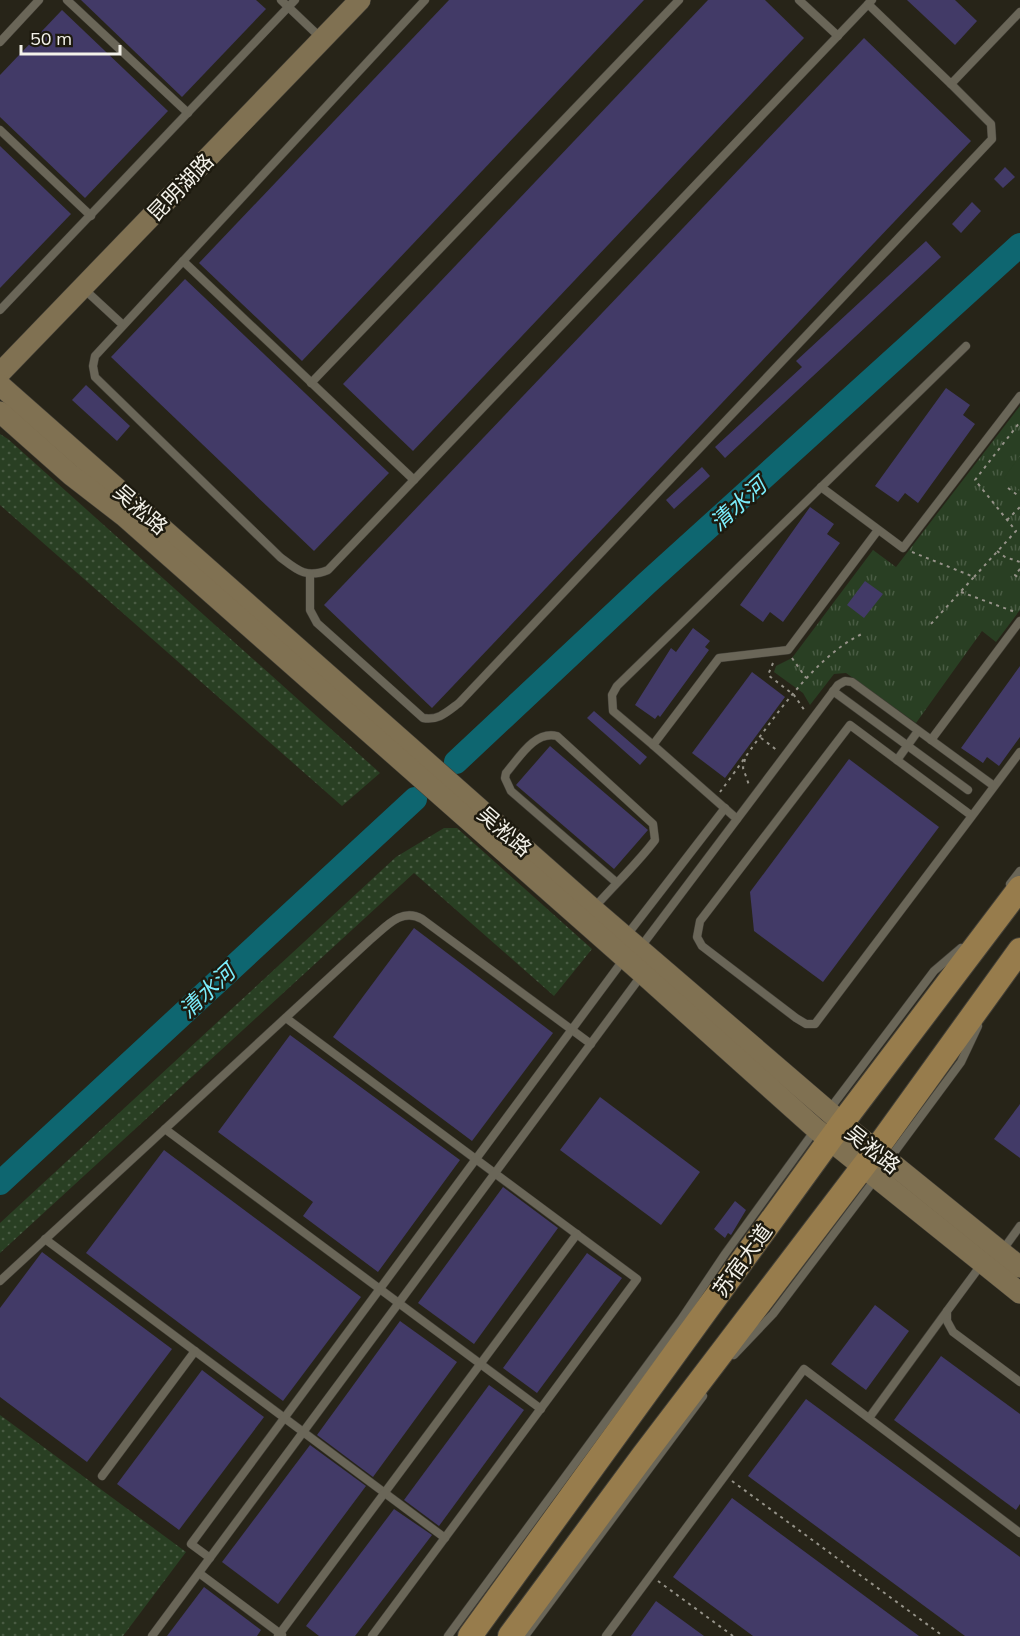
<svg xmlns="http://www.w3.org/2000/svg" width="1020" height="1636" font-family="Mulish,'Noto Sans SC',sans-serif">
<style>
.grass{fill:url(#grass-dots)}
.park{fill:url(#park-tufts)}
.pitch{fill:#293f23}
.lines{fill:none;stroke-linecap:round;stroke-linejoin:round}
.river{stroke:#0e6670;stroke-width:24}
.building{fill:#423a67}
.lane-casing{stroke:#423f37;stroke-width:9}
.secondary-casing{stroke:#423f37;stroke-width:22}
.primary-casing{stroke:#423f37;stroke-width:26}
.path{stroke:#969389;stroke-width:2;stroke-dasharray:3 4.5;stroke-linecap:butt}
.lane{stroke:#6a6658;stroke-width:8}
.secondary{stroke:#807152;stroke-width:21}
.primary{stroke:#977c4c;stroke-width:24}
.labels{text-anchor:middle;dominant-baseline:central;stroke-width:5;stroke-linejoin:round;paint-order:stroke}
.street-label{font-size:21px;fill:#f4f2ea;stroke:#1d1a0f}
.water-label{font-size:22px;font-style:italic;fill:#7beefd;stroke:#1d1a0f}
</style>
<defs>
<pattern id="grass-dots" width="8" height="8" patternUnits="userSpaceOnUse" patternTransform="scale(1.5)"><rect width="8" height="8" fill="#293f23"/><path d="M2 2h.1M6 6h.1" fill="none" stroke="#495b43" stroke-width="1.8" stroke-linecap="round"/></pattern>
<pattern id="park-tufts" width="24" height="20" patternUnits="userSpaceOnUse" patternTransform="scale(1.5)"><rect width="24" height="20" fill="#293f23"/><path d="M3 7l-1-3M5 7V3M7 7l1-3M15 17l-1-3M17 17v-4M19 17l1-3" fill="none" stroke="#495b43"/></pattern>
</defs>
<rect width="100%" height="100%" fill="#272418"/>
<!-- grass -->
<g class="grass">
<polygon points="0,434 8,439 380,773 342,806 0,505"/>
<polygon points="444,828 457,828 592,949 554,996 414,873 0,1253 0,1223 396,857"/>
<polygon points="0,1415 186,1552 123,1636 0,1636"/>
</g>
<!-- park -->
<polygon class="park" points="1020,406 1020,610 996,642 982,631 916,723 846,673 834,674 810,705 803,693 774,672 776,666 792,658 873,550 896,567"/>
<!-- pitch -->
<polygon class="pitch" points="1020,456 1020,490 1004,478"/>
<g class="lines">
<!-- river -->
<g class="river">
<polyline points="456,762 647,583 1020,245"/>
<polyline points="0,1183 415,799"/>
</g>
</g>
<!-- building -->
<g class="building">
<polygon points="81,0 256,0 266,9 182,97"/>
<polygon points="449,0 644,0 302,361 199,263"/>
<polygon points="708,0 765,0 804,38 413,451 343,384"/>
<polygon points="907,0 955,0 977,21 955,45"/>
<polygon points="62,10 168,111 85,198 0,117 0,75"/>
<polygon points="864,38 971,141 432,708 324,605"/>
<polygon points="0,146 71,214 0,288"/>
<polygon points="1005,167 1015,177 1003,188 994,179"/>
<polygon points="972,202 981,211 961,233 952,224"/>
<polygon points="926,241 941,257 725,458 715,447 802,367 796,361"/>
<polygon points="185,279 389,473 314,551 111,357"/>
<polygon points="86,385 130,426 117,441 72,400"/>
<polygon points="946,388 970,405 963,415 975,424 918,503 905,493 898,502 875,486"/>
<polygon points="702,467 710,476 674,509 666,500"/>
<polygon points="810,507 834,524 827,534 840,543 783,622 770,612 763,622 740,605"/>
<polygon points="865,581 883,594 864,618 847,605"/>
<polygon points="693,628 710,641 705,647 709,650 660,717 658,715 655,719 635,705 671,648 676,652"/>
<polygon points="1020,666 1020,737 999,766 987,757 983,763 961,748"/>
<polygon points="752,672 785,697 725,778 692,753"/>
<polygon points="594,711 647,757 640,765 587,718"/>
<polygon points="550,746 648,830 614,869 516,785"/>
<polygon points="849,759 939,827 823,982 754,931 750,892"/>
<polygon points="414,928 553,1033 472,1141 333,1037"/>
<polygon points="290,1035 460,1160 378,1272 303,1216 313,1202 218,1132"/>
<polygon points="600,1097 700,1172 661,1225 560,1150"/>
<polygon points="1020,1104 1020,1158 994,1139"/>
<polygon points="164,1150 361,1297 283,1401 86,1253"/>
<polygon points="503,1187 558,1228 474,1344 418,1303"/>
<polygon points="735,1201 746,1210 731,1235 728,1233 725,1238 714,1229"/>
<polygon points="42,1252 172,1349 87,1462 0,1397 0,1308"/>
<polygon points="587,1253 622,1278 537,1393 503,1368"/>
<polygon points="875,1305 909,1331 866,1390 831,1364"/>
<polygon points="400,1321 457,1362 373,1477 317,1435"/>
<polygon points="941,1356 1020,1414 1020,1504 1016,1510 894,1420"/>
<polygon points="202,1370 264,1417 179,1530 117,1484"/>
<polygon points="489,1385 524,1410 439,1526 404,1500"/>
<polygon points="806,1399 1020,1557 1020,1636 965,1636 748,1476"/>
<polygon points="310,1445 366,1486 278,1604 222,1562"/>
<polygon points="732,1498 919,1636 753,1636 673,1577"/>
<polygon points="394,1509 432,1535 355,1636 319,1636 306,1626"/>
<polygon points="204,1587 261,1630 257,1636 167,1636"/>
<polygon points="656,1601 704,1636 631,1636"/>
</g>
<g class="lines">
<defs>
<g id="lane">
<polyline points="67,0 188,113"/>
<polyline points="281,0 322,39"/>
<path d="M425 0 95 356 93 366 95 377 280 557C297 570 306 579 328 570L872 0"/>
<polyline points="799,0 838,36"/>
<polyline points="868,4 951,84 1020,12"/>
<polyline points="0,42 39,0"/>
<polyline points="0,130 91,216"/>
<polyline points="183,261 414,480"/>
<polyline points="84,289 123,325"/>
<polyline points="0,310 295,0"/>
<polyline points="311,383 679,0"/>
<polyline points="821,487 903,548 1020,396"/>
<path d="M310 574V610L317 623 423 718C438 721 447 712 459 703L992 139 991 124 951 84"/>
<polyline points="833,691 968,790"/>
<polyline points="931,740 1020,621"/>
<polyline points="653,745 613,711 612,695 617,686 966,346"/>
<polyline points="897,760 918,731"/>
<polyline points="972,816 850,725 700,921 697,937 702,946 796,1018 806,1024 815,1024 972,816 1020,752"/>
<polyline points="737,819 653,745 719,658 788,650 878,530"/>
<polyline points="1010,884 1020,871"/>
<path d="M594 908C614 885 637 864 655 840L653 824 557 736C535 730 519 758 506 773L505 778 511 791 617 883"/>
<polyline points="627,935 725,808"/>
<polyline points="640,948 838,685 845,681 852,682 994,786"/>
<polyline points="286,1018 637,1279 372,1636"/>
<polyline points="829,1110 934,971 961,948"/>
<polyline points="165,1129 541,1409"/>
<polyline points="890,1158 961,1062 978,1026"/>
<polyline points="45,1239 445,1538"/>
<polyline points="1002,1251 1020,1226"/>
<polyline points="981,1265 947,1311 947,1321 953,1332 1020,1382"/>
<path d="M0 1281 370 940C386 927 401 907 422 919L591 1044"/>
<polyline points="734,1355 773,1314 876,1178"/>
<polyline points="869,1418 947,1311"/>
<polyline points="102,1476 195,1351"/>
<polyline points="210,1558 191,1544 624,959"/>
<polyline points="199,1573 282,1635"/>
<polyline points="152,1636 641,976"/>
<polyline points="278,1636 577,1234"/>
<polyline points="448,1636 682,1318 725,1254 815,1130"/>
<polyline points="525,1636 703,1396"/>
<polyline points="606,1636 804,1369 1020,1533"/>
</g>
<g id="secondary">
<polyline points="0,373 360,0"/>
<polyline points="0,385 593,909 842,1123 1020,1267"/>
<polyline points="0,412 71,475 124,516 643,974 816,1129 1020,1293"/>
</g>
<g id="primary">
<polyline points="470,1636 842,1123 1020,888"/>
<polyline points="510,1636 643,1456 875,1151 1020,950"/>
</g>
</defs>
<!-- lane casing -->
<use href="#lane" class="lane-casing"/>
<!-- secondary casing -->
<use href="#secondary" class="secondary-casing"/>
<!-- primary casing -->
<use href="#primary" class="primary-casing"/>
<!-- path -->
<g class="path">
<polyline points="1008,488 1020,497"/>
<polyline points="1007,520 1020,507"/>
<polyline points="997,551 1005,557 1020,562"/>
<polyline points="912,552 974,577 930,625"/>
<polyline points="1020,569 1015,575 1020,579"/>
<polyline points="974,577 1016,531 975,480 1020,422"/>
<polyline points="961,592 1015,612"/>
<polyline points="792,658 806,678"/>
<polyline points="773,663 768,675 794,695 805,711"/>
<polyline points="761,738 778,751"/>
<polyline points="745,759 743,768 749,785"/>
<path d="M720 792C758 742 808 658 864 633"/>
<polyline points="732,1481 943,1636"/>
<polyline points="658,1581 733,1636"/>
</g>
<!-- lane -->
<use href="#lane" class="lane"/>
<!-- secondary -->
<use href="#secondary" class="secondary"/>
<!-- primary -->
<use href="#primary" class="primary"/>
</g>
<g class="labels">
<!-- street labels -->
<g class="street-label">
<text transform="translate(180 187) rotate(-46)">昆明湖路</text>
<text transform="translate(141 509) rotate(41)">吴淞路</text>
<text transform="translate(505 831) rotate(41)">吴淞路</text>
<text transform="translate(873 1149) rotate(39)">吴淞路</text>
<text transform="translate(742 1260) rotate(-54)">苏宿大道</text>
</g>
<!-- water labels -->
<g class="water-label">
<text transform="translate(738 504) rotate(-42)">清水河</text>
<text transform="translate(207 991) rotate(-43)">清水河</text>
</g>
</g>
<!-- scale -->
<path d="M21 45v9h99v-9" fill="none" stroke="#f4f2ea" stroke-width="3"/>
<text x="30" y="45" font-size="18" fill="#f4f2ea" stroke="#1d1a0f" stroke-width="4.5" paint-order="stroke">50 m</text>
</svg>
